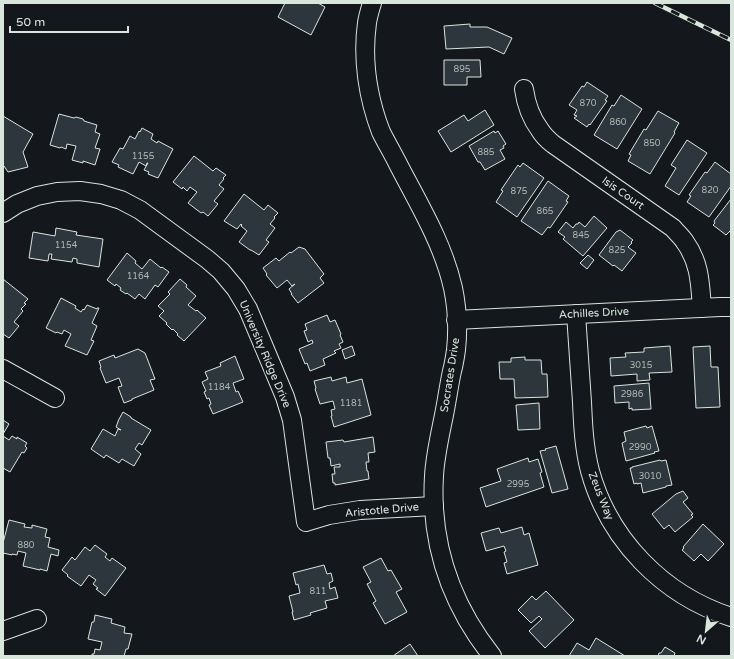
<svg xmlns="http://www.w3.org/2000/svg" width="734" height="659" font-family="'Varela Round',sans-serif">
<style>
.building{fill:#2c363c;stroke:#d8e6dc}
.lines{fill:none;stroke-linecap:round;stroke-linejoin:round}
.minor-casing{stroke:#d8e6dc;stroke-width:20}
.minor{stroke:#14181c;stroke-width:18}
.rail-casing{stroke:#d8e6dc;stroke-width:4.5}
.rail{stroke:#14181c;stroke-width:3;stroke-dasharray:9;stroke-linecap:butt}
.labels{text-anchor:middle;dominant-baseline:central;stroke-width:3;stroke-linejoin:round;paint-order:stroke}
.number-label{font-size:9px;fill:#adbab4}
.street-label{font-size:11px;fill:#d8e6dc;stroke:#14181c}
</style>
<rect width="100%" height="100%" fill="#14181c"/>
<!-- building -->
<g class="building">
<polygon points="285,3 318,3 325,7 311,35 278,17"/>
<polygon points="470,24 470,27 487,27 512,38 504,54 489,47 446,49 444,26"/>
<polygon points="444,60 480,60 481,77 467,77 467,85 444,85"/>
<polygon points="587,82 608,96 605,100 607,101 590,125 589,124 587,127 574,118 577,116 574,115 577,110 569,105 582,86 584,87"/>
<polygon points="621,95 642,109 617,149 594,135 612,105 614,106"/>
<polygon points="485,110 494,125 451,152 438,131 464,115 468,121"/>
<polygon points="658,111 679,123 674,132 675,133 650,174 628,161 631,155 629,154 644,129 646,130"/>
<polygon points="59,114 74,118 76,117 83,119 84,121 97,125 95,132 100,134 95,148 100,149 95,165 83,161 83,163 72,160 76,146 67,144 66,149 61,147 60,148 50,145"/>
<polygon points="3,116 33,134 23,152 28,167 8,172 4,166 3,167"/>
<polygon points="142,128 153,134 151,139 157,143 158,141 173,149 158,178 148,174 149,172 144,170 148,163 147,163 146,166 139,162 133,174 118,167 119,165 112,162 120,148 123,149 130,136 135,139 139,131 140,132"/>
<polygon points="494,131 495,133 498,131 506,144 503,146 504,148 500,150 505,159 485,170 480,162 478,162 469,146"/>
<polygon points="687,140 707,153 679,195 665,186 676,168 671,165"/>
<polygon points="194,156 213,171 216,168 226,175 223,178 224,179 219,185 224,189 214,201 218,204 208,216 203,212 201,213 188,203 197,192 190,187 187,191 183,187 182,189 173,182"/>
<polygon points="715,162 731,174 731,186 709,217 687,202 691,196 689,195 705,172 707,173"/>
<polygon points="523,163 544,178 517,217 496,202 503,191 501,190 518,165 520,167"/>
<polygon points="548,181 569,196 566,201 568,202 550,228 548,227 542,235 521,221"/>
<polygon points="244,194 264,210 268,205 278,213 274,217 275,218 270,224 275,228 266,240 269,242 259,255 251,250 250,250 239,242 247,231 241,226 242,225 241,224 237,229 224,221"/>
<polygon points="731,199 731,230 726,235 713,225 715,223 714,221"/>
<polygon points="594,216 607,228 583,256 563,239 565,237 558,232 566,222 573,228 576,224 578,224 579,222 585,227"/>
<polygon points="56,228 77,232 76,235 103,239 99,267 77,263 77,259 73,258 72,262 51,259 52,254 49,254 48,261 29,258 33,232 55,236"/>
<polygon points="620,230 633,240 631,242 632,243 628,247 636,253 622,271 614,265 613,266 599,255 616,232"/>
<polygon points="299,247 305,249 324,274 320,278 324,283 298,303 291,294 292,294 289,289 295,284 292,286 287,280 277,288 266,275 267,274 263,268 276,258 279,261 290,252 291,253"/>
<polygon points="127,253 136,261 135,263 142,269 150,259 161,268 162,267 169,272 158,287 155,285 145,299 139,294 135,299 127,293 126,294 120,290 121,288 116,284 115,286 107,280"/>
<polygon points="588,255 594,260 587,269 580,263"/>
<polygon points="3,279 28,299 24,303 26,304 21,309 23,311 14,322 19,326 9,338 3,334"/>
<polygon points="180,279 187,285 186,287 196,296 188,305 196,311 197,310 206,318 184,341 177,335 178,334 173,329 172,330 166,324 167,323 159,316 164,311 158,306 170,294 168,292"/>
<polygon points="61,298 76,306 75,308 81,312 83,309 84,310 87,305 97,309 97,308 99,308 92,323 97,326 91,340 94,341 87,355 65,346 71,334 64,330 62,334 57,332 56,333 46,328"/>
<polygon points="327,315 330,322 335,320 341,334 340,335 343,342 339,344 341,348 334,351 336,353 323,359 325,365 310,371 307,363 305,364 299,349 313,343 312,340 308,342 304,331 307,330 305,324"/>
<polygon points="352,346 355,355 345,359 342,350"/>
<polygon points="670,346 672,372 649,373 650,380 637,381 637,374 611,376 610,358 626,357 625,353 644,352 644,348"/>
<polygon points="710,346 711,367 718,367 720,407 696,408 693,347"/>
<polygon points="138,349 145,353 155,379 150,380 154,390 132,399 132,400 124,403 118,387 122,386 119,378 106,383 100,368 101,367 99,361 114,355 115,358"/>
<polygon points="235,356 244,379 233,383 236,392 238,391 243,402 213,414 209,405 211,404 209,398 207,399 204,392 206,391 202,382 208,379 205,372 221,366 220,363"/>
<polygon points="525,357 525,360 541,360 542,374 547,374 548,397 515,398 514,379 500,379 499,362 511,362 511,358"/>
<polygon points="331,377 332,381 346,377 347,383 362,379 371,415 334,427 331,416 332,416 331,410 335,409 333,401 320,404 315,389 316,388 314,381"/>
<polygon points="649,383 651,409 632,410 632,408 629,409 629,402 615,403 614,386"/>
<polygon points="539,403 540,429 518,430 516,405"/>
<polygon points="123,412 131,417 131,418 151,430 142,445 139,443 135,449 141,454 134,466 122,459 119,463 106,455 104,458 91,449 103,429 115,436 118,429 121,430 116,427 118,422 118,421"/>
<polygon points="3,420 9,424 3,434"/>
<polygon points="646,426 647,428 652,426 659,451 654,452 655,453 626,461 622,443 626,441 624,432"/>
<polygon points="3,436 9,440 12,436 17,439 17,437 27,443 25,446 27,448 24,453 22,452 10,472 3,468"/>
<polygon points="373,437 375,452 368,453 369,462 366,462 367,471 368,471 369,479 335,485 335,483 333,483 332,474 335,474 334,467 340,467 340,464 331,466 330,458 328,458 326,442 343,440 344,442"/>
<polygon points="556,446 568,489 552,493 540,451 546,450 545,449"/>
<polygon points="528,458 529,462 538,459 542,472 540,473 544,487 486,507 480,488 501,481 497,469"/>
<polygon points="660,460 661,461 666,460 672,485 666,486 666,487 643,493 641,483 637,484 637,483 634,484 630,468 632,468 632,467"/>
<polygon points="683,491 688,498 683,502 693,514 691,515 693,517 675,532 669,525 664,529 652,514 676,494"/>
<polygon points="9,520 25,524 24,527 32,528 32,525 47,529 45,537 50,538 48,547 59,550 58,556 51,554 47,571 40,569 40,570 23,566 26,553 18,551 17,555 12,554 12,555 3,553 3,543"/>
<polygon points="703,524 724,544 708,561 701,554 694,561 682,550 684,548 683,547"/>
<polygon points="522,527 524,535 529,533 538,565 507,574 504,563 507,562 504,552 506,551 504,546 486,551 481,533 499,528 501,533"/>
<polygon points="95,545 107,554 105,557 110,561 112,558 126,568 105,596 96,589 98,588 93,584 96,580 89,575 81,586 67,576 68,575 62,570 72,557 75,560 85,547 90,551"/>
<polygon points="381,558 388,571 391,570 402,589 396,592 407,612 385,624 373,603 376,601 367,584 371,582 363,567"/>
<polygon points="324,565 327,574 331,573 333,581 329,583 330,589 335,587 338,598 325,601 327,608 310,613 311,615 294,620 292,612 293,612 289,596 300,593 298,584 296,585 293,573"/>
<polygon points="546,591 574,620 545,648 529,631 542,619 539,616 531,623 518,610 532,596 536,600"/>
<polygon points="95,615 112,619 111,623 125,627 124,633 132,634 128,649 126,649 124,656 92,656 92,654 94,654 95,649 100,650 102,642 88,639 92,622 94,622"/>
<polygon points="596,638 625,656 569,656 577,643 589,650"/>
<polygon points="410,644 418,656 393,656"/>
<polygon points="665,647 675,653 674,656 658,656 659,653 661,653"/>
</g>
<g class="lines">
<defs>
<g id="minor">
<path d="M372 3C370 10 368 16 367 23 362 59 368 98 381 132 386 142 392 152 397 162 418 203 443 243 453 288 457 307 458 331 456 350 455 357 454 364 452 371 449 385 447 400 444 415 440 435 435 456 434 476 430 543 451 604 492 656"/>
<path d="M524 89C526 104 531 118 540 130 543 135 548 140 553 144L673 228C677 233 682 237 685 242 700 263 700 283 702 308"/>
<polyline points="3,213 17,204 37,196 57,192 80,191 101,194 121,200 140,210 207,259 221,271 236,289 248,309 285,397 292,420 306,522 329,515 360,510 434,506"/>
<path d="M576 314C578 343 580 372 582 402 583 425 584 448 590 471 609 540 663 595 731 617"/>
<polyline points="456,320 720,307 731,307"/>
<polyline points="3,369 55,398"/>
<polyline points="3,631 37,619"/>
</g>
</defs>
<!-- minor casing -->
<use href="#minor" class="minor-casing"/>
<!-- minor -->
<use href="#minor" class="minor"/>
<defs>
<polyline id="rail" points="655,3 731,40"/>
</defs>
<!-- rail casing -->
<use href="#rail" class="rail-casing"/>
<!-- rail -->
<use href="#rail" class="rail"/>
</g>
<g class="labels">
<!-- number labels -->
<g class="number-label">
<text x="462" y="69">895</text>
<text x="588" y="103">870</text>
<text x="618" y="122">860</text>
<text x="652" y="143">850</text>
<text x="486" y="152">885</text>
<text x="143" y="156">1155</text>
<text x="710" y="190">820</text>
<text x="519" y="191">875</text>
<text x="545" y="211">865</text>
<text x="581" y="235">845</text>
<text x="66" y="245">1154</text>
<text x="617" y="250">825</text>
<text x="138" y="276">1164</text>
<text x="641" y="365">3015</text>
<text x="219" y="387">1184</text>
<text x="632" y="394">2986</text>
<text x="351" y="403">1181</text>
<text x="640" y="447">2990</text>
<text x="650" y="476">3010</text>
<text x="518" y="484">2995</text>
<text x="26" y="545">880</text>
<text x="318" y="591">811</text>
</g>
<!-- street labels -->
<g class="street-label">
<text transform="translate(623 193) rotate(35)">Isis Court</text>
<text transform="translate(594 313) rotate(-3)">Achilles Drive</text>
<text transform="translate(265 354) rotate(67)">University Ridge Drive</text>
<text transform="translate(450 375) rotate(-81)">Socrates Drive</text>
<text transform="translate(601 496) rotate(68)">Zeus Way</text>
<text transform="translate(382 510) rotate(-5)">Aristotle Drive</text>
</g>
</g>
<!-- border -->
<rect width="734" height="659" fill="none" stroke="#d8e6dc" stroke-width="8"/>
<!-- north arrow -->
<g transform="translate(706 631) rotate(208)" stroke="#14181c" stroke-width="3" paint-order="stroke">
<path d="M0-3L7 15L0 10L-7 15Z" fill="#d8e6dc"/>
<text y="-6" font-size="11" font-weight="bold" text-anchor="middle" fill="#d8e6dc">N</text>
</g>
<!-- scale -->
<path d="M10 26v6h118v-6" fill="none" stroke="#d8e6dc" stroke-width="2"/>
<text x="16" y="26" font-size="12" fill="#d8e6dc" stroke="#14181c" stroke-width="3" paint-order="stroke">50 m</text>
</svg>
